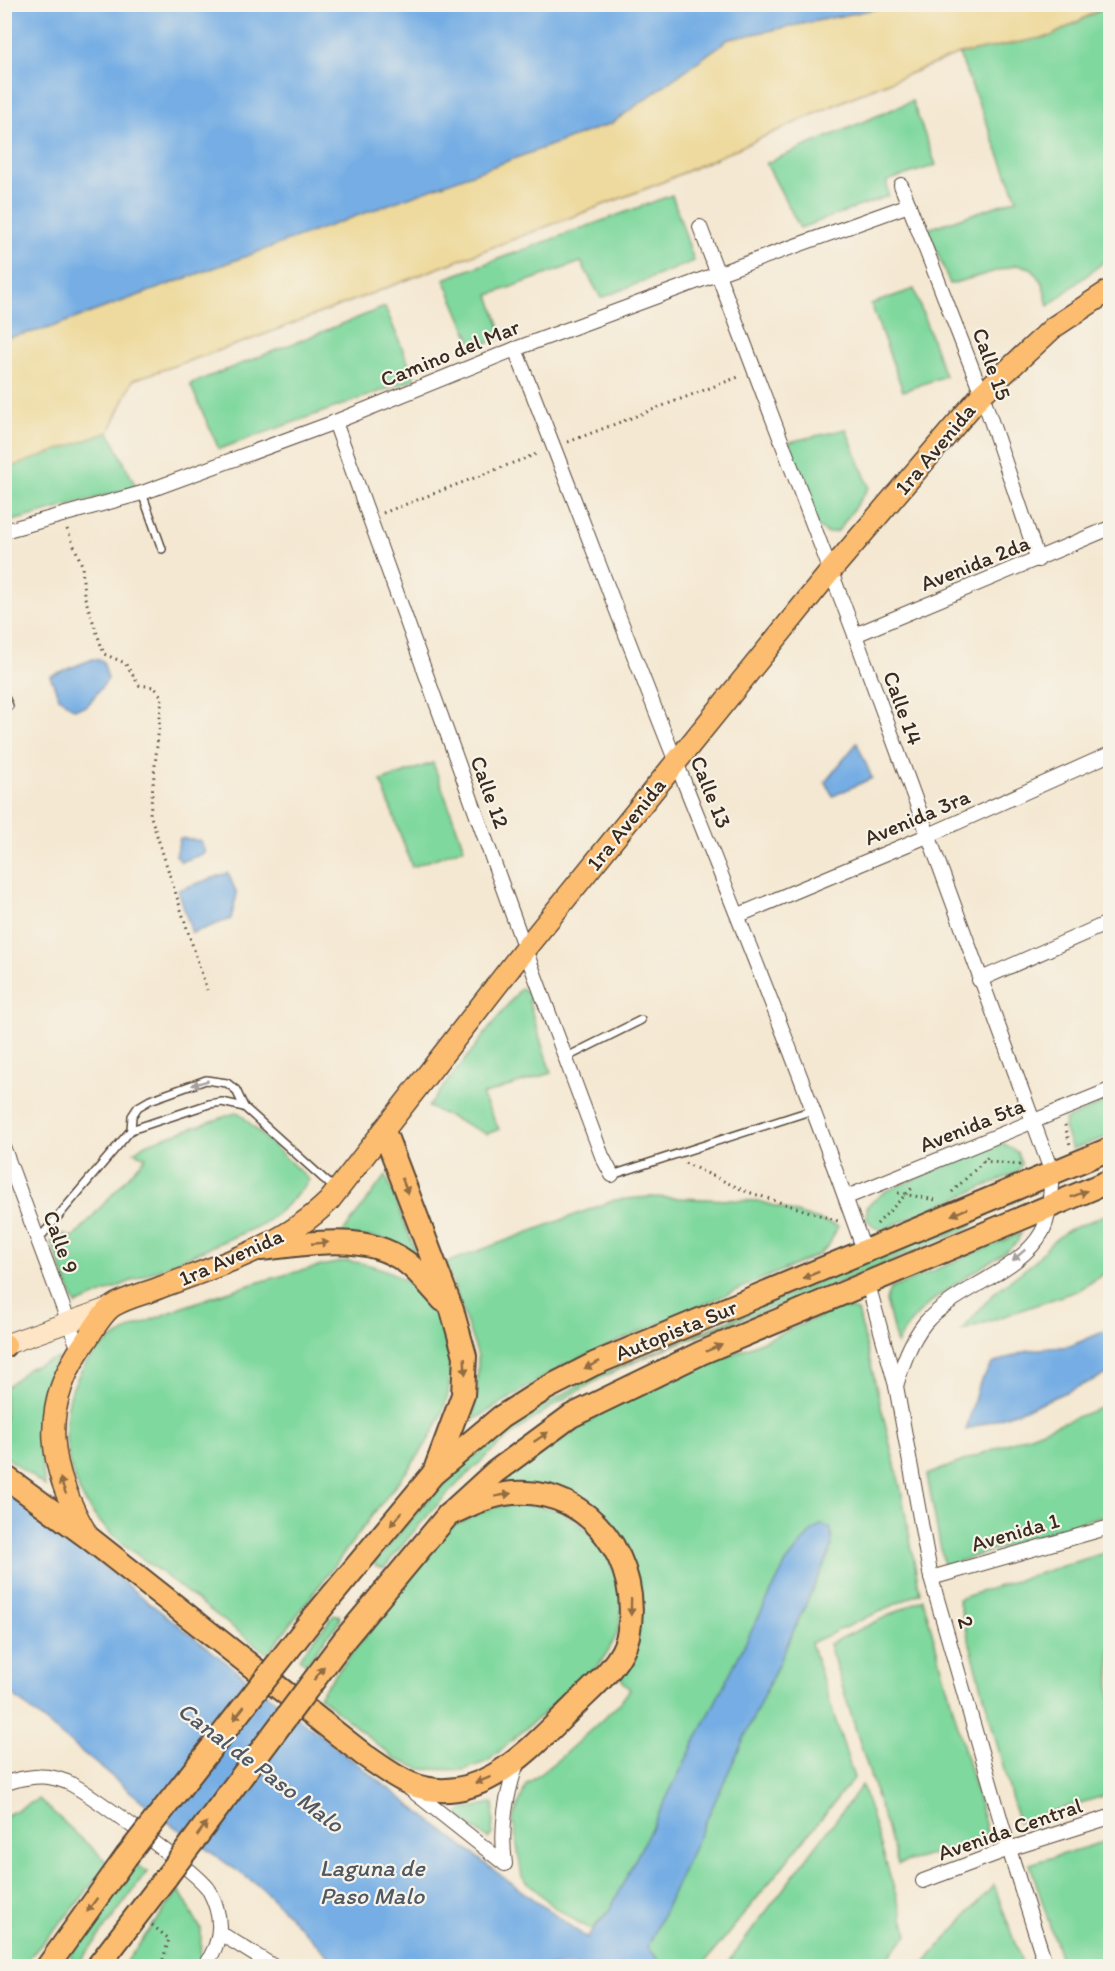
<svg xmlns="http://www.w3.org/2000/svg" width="1115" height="1971" font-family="Itim,sans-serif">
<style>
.green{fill:#7fd89e;stroke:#5d815e;stroke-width:1.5}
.sand{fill:#eeda9e;stroke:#94825e;stroke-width:1.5}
.water{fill:#74ade4;stroke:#586c81;stroke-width:1.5}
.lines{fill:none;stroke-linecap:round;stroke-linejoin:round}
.service-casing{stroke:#574639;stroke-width:10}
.minor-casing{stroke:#574639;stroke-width:16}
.secondary-casing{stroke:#574639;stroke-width:22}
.primary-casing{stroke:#574639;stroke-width:24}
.trunk-casing{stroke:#574639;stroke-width:26}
.path{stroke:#574639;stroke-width:3;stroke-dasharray:1.5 4.5;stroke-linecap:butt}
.service{stroke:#fff;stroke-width:7}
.minor{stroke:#fff;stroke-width:14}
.secondary{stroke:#fee5c5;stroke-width:20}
.primary{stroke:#fcbd6f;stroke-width:21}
.trunk{stroke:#fcbd6f;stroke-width:22}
.trunk-bridge-casing{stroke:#574639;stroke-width:26;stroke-linecap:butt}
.trunk-bridge{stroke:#fcbd6f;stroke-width:22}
.oneway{fill:#a79f9a}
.oneway2{fill:#926c42}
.labels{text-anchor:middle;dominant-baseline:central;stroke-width:4.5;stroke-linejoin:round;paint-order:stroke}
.street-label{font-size:22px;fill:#3b2a1e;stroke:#f7f3e8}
.water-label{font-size:24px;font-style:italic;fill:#4f5863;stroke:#f7f3e8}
</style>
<rect width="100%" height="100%" fill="#f7f3e8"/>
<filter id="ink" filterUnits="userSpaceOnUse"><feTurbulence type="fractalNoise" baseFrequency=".0167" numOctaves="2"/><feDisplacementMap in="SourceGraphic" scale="12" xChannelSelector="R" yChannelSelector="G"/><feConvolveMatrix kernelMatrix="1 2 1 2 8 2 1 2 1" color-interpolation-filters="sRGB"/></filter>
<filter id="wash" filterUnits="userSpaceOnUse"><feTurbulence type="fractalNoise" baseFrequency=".008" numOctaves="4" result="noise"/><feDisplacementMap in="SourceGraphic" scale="24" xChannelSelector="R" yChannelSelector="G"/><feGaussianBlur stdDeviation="1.35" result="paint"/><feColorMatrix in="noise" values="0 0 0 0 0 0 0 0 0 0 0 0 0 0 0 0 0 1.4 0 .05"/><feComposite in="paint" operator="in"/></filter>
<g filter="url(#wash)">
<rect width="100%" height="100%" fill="#f4e8d2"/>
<!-- green -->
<g class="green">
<polygon points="1110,5 1110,257 1048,306 1043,284 1031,268 1017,265 950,284 928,229 1017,199 959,54 1051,36"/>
<polygon points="912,101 936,165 887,181 888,196 800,228 766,163"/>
<polygon points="672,195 694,261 601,298 581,262 489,295 503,337 474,348 444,279"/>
<polygon points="914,289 945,376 903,391 871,304"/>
<polygon points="385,307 415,379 219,449 190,384"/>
<polygon points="846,429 869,487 838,531 827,533 816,526 789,442"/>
<polygon points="109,432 136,487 5,523 4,469"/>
<polygon points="433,763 464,848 412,867 381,781"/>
<polygon points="521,988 530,994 529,1003 551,1073 482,1095 499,1129 487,1134 428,1107"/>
<polygon points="1110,1100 1110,1136 1072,1149 1064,1128 1065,1120"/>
<path d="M238 1112 309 1180C295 1199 281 1212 261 1225L76 1305 51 1243 59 1233 73 1238 146 1157 134 1152 145 1144Z"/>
<polygon points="1002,1143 1017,1152 1022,1165 1016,1173 882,1230 874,1227 867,1219 867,1206 886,1191"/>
<polygon points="386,1175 416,1253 380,1238 341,1235"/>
<path d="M1021 1196 1022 1198 983 1216 967 1229C915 1250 864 1273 811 1293 711 1331 602 1365 516 1432 465 1471 423 1518 384 1568L376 1566 374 1563 424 1504 470 1460 517 1422 585 1381Z"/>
<polygon points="649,1197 758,1201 838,1226 829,1245 818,1255 564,1365 472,1421 477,1396 478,1356 446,1263 615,1200"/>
<polygon points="1110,1213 1110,1270 1079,1290 961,1331 994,1293 1033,1263 1051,1243 1068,1230"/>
<path d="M1021 1233 1017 1242 1009 1249C972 1276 915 1301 897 1345L886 1300 890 1289Z"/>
<path d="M347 1261C383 1265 414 1278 434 1311 448 1334 453 1367 448 1394 438 1439 401 1477 374 1513 339 1560 303 1607 268 1654 233 1628 198 1601 163 1574 138 1555 110 1537 91 1511 57 1463 53 1380 107 1343 129 1327 157 1318 181 1308 236 1288 290 1271 347 1261Z"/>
<polygon points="841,1307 858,1311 901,1490 920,1593 811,1643 854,1778 702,1966 663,1966 647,1947 832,1547 610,1909 591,1930 555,1908 522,1877 513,1819 526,1785 560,1758 615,1708 630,1690 620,1677 636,1644 620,1538 603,1515 581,1500 497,1485 607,1409"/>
<path d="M58 1358C38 1401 37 1441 45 1486L5 1456V1388L29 1368Z"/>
<polygon points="1110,1404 1110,1513 944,1566 927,1475"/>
<path d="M526 1505C533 1506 542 1506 549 1508 596 1521 633 1583 618 1630 614 1644 606 1654 598 1666L488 1761 464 1770 421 1769 395 1759 319 1696 448 1528 493 1507Z"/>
<polygon points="1110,1551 1110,1794 1018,1822 958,1599"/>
<polygon points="923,1599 989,1839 898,1864 829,1644"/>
<polygon points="334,1615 339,1615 340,1620 306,1664 299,1658"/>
<polygon points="862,1785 908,1934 880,1966 725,1966"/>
<polygon points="39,1799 108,1863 76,1905 22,1966 5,1966 5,1816"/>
<polygon points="491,1803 494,1804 492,1834 488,1839 459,1817 461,1811"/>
<polygon points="1110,1840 1110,1966 1063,1966 1030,1864"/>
<polygon points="138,1865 147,1872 79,1963 73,1962 70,1954"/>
<polygon points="994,1885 1023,1966 922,1966"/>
<polygon points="179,1890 201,1929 200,1966 123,1966"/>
</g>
<!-- sand -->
<polygon class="sand" points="894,5 1108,5 1051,36 959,54 866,91 658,184 255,338 133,380 109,432 5,469 4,338 46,329 612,123 729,39"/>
<!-- water -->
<g class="water">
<polygon points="4,5 5,4 894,5 729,39 612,123 46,329 5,338"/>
<polygon points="93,659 103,661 108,679 87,706 74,709 59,697 50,676"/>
<polygon points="857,743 872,778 833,796 825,782"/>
<polygon points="180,838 201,841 205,853 181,862 176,855"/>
<polygon points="228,873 237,894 231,919 192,933 178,890"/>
<polygon points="1110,1329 1110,1373 1031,1407 966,1430 978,1386 992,1364 1029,1350 1070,1346"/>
<polygon points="4,1490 508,1881 587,1938 610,1909 786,1563 811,1532 822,1524 831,1529 832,1547 648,1947 663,1966 338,1966 263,1889 165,1820 5,1689"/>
</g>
</g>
<g filter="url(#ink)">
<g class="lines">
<defs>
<g id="service">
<polyline points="142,493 162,549"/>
<polyline points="4,695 9,706"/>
<polyline points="565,1058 641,1020"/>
<polyline points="131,1130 132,1116 138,1107 150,1100 206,1080 227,1083 236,1090 244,1107"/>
<polyline points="612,1175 813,1110"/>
<polyline points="38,1240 131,1130 209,1104 222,1102 244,1107 335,1189"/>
</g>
<g id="minor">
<polyline points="901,185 982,394 1038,560"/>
<path d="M700 227 855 635 1052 1173C1050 1191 1051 1215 1042 1232 1020 1272 954 1289 925 1323 910 1342 903 1363 896 1386"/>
<path d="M515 349C570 486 621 625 676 762 741 925 807 1087 865 1253"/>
<polyline points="335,422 525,949 602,1156 612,1175"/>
<polyline points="4,531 142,493 335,422 515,349 717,274 909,205"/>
<polyline points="855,635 1110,528"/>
<polyline points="739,915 927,836 1110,754"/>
<polyline points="979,980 1110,922"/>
<polyline points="4,1149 79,1350"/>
<polyline points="847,1197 1110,1090"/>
<polyline points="868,1284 896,1386 931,1578 1009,1849 1046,1966"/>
<polyline points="931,1578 1110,1527"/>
<path d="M4 1784C16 1779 37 1775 49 1777 55 1778 62 1780 67 1782 87 1791 200 1874 209 1890 223 1916 223 1943 204 1966"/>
<path d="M409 1788 505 1864C500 1827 506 1795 518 1760"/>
<polyline points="923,1881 1009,1849 1110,1817"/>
<polyline points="220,1933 273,1966"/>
</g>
<polyline id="secondary" points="4,1345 111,1307"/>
<path id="primary" d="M89 1538C49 1471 37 1409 85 1342 92 1332 102 1313 113 1306 127 1297 148 1293 164 1286 223 1264 283 1246 329 1201L525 949 829 573 982 394 1054 327 1110 290"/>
<g id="trunk">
<polyline points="384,1131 452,1310 465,1356 463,1395 435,1470"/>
<path d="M261 1249C311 1244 370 1230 412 1267 423 1277 433 1289 443 1300"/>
<polyline points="4,1346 5,1345"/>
<path d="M4 1476 89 1538 364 1755C379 1765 394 1777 411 1784 478 1810 530 1749 573 1707 592 1688 622 1664 628 1636 644 1564 591 1487 513 1493 489 1495 469 1505 448 1515"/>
<polyline points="314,1617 433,1474 501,1417 545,1389 594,1364 1110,1149"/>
<polyline points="344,1640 448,1515 495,1472 571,1416 701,1353 1110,1181"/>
<polyline points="48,1966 126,1857"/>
<polyline points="98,1966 167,1876"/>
</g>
</defs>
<!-- service casing -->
<use href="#service" class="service-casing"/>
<!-- minor casing -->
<use href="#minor" class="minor-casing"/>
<!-- secondary casing -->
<use href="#secondary" class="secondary-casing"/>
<!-- primary casing -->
<use href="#primary" class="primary-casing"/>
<!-- trunk casing -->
<use href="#trunk" class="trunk-casing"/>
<!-- path -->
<g class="path">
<polyline points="568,442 741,376"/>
<polyline points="383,513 539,453"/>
<polyline points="67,529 82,565 84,595 104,654 125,663 139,685 154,687 162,697 150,814 207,990"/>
<polyline points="1065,1125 1070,1145"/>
<polyline points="983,1161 1021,1165"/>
<polyline points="685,1163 745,1191 838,1221"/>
<polyline points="952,1192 988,1157"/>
<polyline points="898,1193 936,1200"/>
<polyline points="877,1224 912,1188"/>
<polyline points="152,1925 169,1939 161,1966"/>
</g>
<!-- service -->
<use href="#service" class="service"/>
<!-- minor -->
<use href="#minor" class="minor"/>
<!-- secondary -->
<use href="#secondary" class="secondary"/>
<!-- primary -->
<use href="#primary" class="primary"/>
<!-- trunk -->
<use href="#trunk" class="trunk"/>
<defs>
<g id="trunk-bridge">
<polyline points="126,1857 314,1617"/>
<polyline points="167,1876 344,1640"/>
</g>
</defs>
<!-- trunk-bridge casing -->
<use href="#trunk-bridge" class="trunk-bridge-casing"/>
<!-- trunk-bridge -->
<use href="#trunk-bridge" class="trunk-bridge"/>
</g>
<!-- one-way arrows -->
<defs><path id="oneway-solid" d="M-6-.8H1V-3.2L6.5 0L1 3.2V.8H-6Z" transform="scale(1.5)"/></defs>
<g class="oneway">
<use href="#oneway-solid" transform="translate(200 1083) rotate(163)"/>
<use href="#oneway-solid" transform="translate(1019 1255) rotate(139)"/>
</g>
<g class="oneway2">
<use href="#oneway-solid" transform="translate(405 1186) rotate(69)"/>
<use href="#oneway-solid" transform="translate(1079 1194) rotate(-22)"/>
<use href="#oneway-solid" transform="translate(959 1212) rotate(157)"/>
<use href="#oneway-solid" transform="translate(320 1243) rotate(-5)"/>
<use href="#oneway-solid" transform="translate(811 1275) rotate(158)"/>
<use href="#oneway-solid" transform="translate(714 1348) rotate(-23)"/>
<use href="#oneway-solid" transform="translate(592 1365) rotate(155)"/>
<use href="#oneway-solid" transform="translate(465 1366) rotate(88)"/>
<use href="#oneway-solid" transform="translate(541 1437) rotate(-34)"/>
<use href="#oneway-solid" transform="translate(63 1486) rotate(-110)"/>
<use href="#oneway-solid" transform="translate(503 1495) rotate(-10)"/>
<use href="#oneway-solid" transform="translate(396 1519) rotate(130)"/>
<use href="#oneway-solid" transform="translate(631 1607) rotate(91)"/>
<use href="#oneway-solid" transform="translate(319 1673) rotate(-53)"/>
<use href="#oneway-solid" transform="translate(239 1713) rotate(128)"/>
<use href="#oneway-solid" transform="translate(483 1780) rotate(158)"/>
<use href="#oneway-solid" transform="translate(202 1829) rotate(-53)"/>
<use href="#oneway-solid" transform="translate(92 1905) rotate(126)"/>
</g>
</g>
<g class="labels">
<!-- street labels -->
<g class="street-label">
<text transform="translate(450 353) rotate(-22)">Camino del Mar</text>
<text transform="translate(992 364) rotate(70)">Calle 15</text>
<text transform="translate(935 449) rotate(-50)">1ra Avenida</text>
<text transform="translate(975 563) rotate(-22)">Avenida 2da</text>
<text transform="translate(903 708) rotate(70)">Calle 14</text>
<text transform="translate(490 792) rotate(70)">Calle 12</text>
<text transform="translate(711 792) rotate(68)">Calle 13</text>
<text transform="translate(917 817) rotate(-23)">Avenida 3ra</text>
<text transform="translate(626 824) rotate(-51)">1ra Avenida</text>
<text transform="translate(972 1125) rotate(-22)">Avenida 5ta</text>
<text transform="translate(61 1242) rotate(70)">Calle 9</text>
<text transform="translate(231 1257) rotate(-24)">1ra Avenida</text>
<text transform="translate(676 1330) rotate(-22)">Autopista Sur</text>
<text transform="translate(1015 1532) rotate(-16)">Avenida 1</text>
<text transform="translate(966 1622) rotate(74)">2</text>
<text transform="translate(1010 1829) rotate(-19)">Avenida Central</text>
</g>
<!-- water labels -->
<g class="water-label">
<text transform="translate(261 1767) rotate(37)">Canal de Paso Malo</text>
<text x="372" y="1867">Laguna de<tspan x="372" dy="28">Paso Malo</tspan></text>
</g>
</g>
<!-- margin -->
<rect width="1115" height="1971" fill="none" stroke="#f7f3e8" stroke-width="24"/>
</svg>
